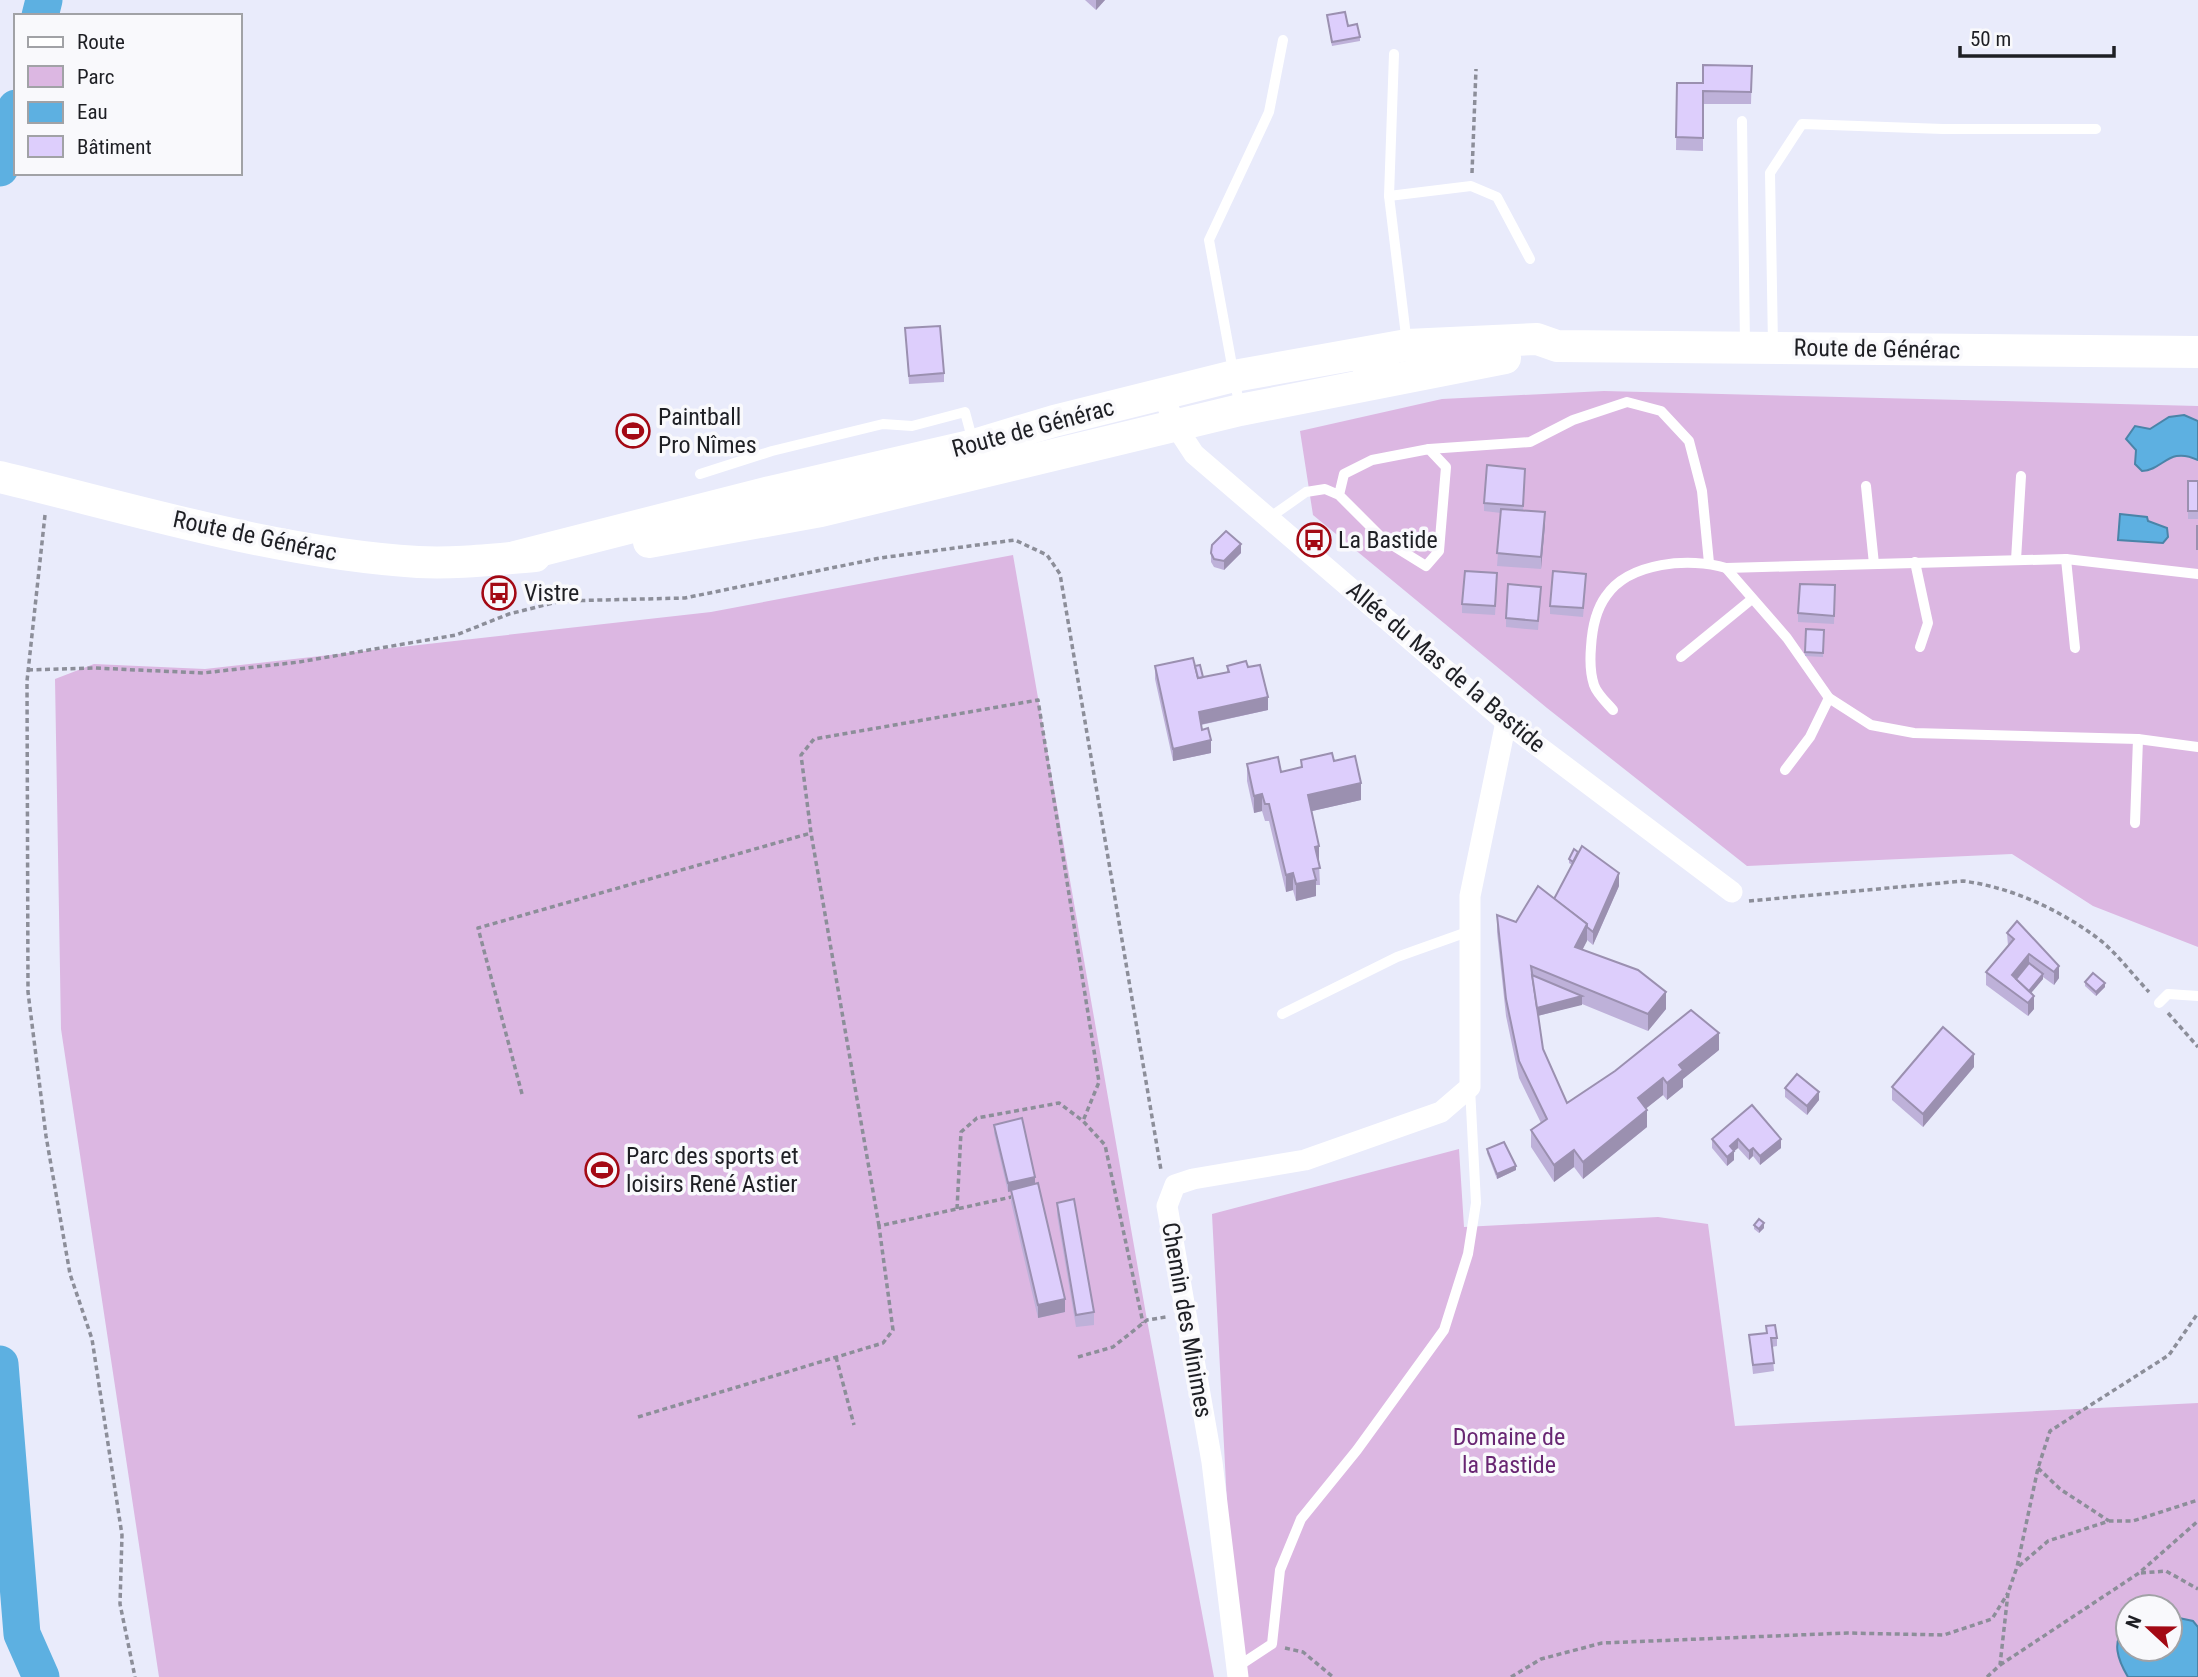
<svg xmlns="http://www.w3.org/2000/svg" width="2198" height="1677" font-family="'Roboto Condensed',sans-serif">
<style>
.green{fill:#dcb7e2;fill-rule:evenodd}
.water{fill:#5db0e1;stroke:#4a84a8;stroke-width:2}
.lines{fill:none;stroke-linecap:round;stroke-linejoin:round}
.river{stroke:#5db0e1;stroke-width:37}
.path{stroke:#8c8e99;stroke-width:3.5;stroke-dasharray:5 3.5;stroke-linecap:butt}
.lane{stroke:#fff;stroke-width:10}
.street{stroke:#fff;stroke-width:21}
.secondary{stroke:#fff;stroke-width:32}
.wall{fill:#beb1d9}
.shaded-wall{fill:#9b90b0}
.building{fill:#ddcefc;stroke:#9b90b0;stroke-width:2}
.labels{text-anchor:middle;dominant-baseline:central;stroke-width:7;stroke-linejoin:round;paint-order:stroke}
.street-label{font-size:24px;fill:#1e1f24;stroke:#f9f9fc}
.poi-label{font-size:24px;fill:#1e1f24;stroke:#f9f9fc;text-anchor:start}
.park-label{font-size:24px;fill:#682672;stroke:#f9f9fc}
</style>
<rect width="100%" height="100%" fill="#e9ebfb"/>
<!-- green -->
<g class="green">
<polygon points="1604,391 2198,406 2198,947 2093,906 2012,854 1747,866 1547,708 1313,515 1300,431 1442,399"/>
<polygon points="1013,555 1147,1320 1214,1677 159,1677 61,1029 55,679 94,664 205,669 711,612"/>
<path d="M1459 1149 1464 1227 1658 1217 1708 1224 1735 1426 2198 1403V1677H1236L1212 1214ZM2128 1607H2170V1649H2128Z"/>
</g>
<!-- water -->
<g class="water">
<path d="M2184 415 2198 421V460C2168 446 2164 470 2142 471L2135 464 2136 450 2126 439 2135 426 2150 429 2169 417Z"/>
<polygon points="2120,514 2147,517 2148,521 2167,528 2168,537 2163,543 2118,540"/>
<path d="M2179 1618 2193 1621 2198 1627V1677H2128C2119 1662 2109 1639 2128 1628V1649H2170V1619Z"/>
</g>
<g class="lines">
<!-- river -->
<g class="river">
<polyline points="40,16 44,0"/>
<polyline points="0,168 16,108"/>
<polyline points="0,1364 22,1634 41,1677"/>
</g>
<!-- path -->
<g class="path">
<polyline points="1472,173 1476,69"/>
<polyline points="45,515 27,681 28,992 46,1136 70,1274 92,1339 122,1535 120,1604 135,1677"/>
<polyline points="28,670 94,668 203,673 299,662 456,635 509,614 561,601 685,598 880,558 1015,540 1047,555 1060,574 1161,1170"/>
<path d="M1749 901 1963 881C2009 887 2054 907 2092 934 2113 948 2131 973 2149 992"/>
<polyline points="2168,1013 2198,1047"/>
<polyline points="522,1094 478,928 811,833"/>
<polyline points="957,1209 961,1132 977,1118 1059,1103 1083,1121 1105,1145 1143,1323"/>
<polyline points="879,1226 811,833 801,755 814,739 1038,700 1099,1082 1083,1121"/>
<polyline points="836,1357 854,1425"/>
<polyline points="1078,1357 1113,1347 1147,1320 1166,1317"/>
<polyline points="638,1417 883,1343 893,1330 879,1226 1016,1196"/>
<polyline points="2038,1468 2060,1489 2109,1521"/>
<polyline points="2019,1566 2048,1541 2109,1521 2133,1521 2198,1500"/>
<polyline points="2141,1573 2166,1571 2198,1589"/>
<polyline points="1285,1648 1303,1652 1333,1677"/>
<polyline points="2000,1665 2139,1573 2198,1521"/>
<polyline points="1511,1677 1541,1659 1602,1643 1847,1633 1944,1635 1992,1619 2008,1593"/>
<polyline points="1987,1677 2000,1665 2008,1593 2017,1567 2038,1468 2050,1431 2169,1355 2198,1313"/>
</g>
<!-- lane -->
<g class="lane">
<polyline points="1394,54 1389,196 1407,344"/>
<polyline points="1742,121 1745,345"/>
<polyline points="1389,196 1471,186 1497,197 1530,259"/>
<polyline points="1773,345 1770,173 1802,124 1943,129 2096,129"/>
<polyline points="1358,372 1394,363"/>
<polyline points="1240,409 1209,240 1269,112 1283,40"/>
<polyline points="1429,449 1530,442 1573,420 1627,402 1661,411 1689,441 1702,491 1709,563"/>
<polyline points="700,474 772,451 883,424 912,426 965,412 973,442"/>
<polyline points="1866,486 1874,564"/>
<polyline points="1269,518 1306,492 1325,489 1339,495 1384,540 1426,566 1439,551 1446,467 1429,449 1372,460 1344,474 1339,495"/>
<polyline points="2066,559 2075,648"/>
<polyline points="2016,560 2021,476"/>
<polyline points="1915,562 1928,623 1920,647"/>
<polyline points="1726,568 1787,638 1829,698 1871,725 1914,733 2138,739 2198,747"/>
<polyline points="1681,657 1752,599"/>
<path d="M1613 710C1607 703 1597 694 1594 685 1590 673 1590 659 1591 647 1592 630 1595 611 1606 596 1629 562 1690 557 1726 568L2066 559 2198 574"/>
<polyline points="1785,770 1810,737 1829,698"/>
<polyline points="2135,823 2138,739"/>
<polyline points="2159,1003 2168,994 2198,996"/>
<polyline points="1282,1014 1397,957 1470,931"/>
<polyline points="1237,1667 1272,1644 1280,1570 1301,1519 1357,1450 1444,1330 1468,1254 1476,1203 1470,1088"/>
</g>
<!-- street -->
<g class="street">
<polyline points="1168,407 1175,425 1194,454 1506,722 1732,892"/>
<polyline points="1238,1677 1212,1462 1167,1206 1175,1185 1193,1179 1305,1160 1441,1112 1470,1087 1470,896 1506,722"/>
</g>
<!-- secondary -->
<g class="secondary">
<path d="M0 477C137 510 276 553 418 562 458 564 496 559 535 556"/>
<polyline points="649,542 821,511 1240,410 1505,358"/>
<polyline points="515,557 770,492 974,445 1054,421 1234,376 1407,345 1537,339 1557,346 2198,352"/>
</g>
</g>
<!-- wall -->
<g class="wall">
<polygon points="1085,0 1105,0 1096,10"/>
<polygon points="1327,15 1348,26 1360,37 1360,41 1332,46"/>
<polygon points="1752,66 1751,104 1703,104 1703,151 1676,150 1677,83 1703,83"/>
<polygon points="905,328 944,373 944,382 909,384"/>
<polygon points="1525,477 1523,511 1545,525 1541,569 1497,566 1501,513 1484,511 1484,503"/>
<rect x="2188" y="481" width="10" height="38"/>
<polygon points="1211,553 1241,553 1224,570 1214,567 1211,562"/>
<polygon points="1497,582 1495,615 1462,613 1462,604"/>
<polygon points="1586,583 1583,617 1550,614 1550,606"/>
<polygon points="1835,585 1834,624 1798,622 1798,613"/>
<polygon points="1541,595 1538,630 1506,627 1506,618"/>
<polygon points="1806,629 1824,630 1823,657 1805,656"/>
<polygon points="1155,666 1195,666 1203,677 1227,672 1227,666 1248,667 1268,710 1201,725 1211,753 1173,761 1155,679"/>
<polygon points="1301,760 1334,761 1361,800 1312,811 1319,863 1320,885 1316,885 1316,896 1296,901 1293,890 1286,892 1269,821 1265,821 1262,811 1254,813 1247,781 1247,764 1281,772 1301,768"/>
<polygon points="1569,859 1619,886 1593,945 1587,940 1582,950 1666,1009 1648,1031 1582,1004 1538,1016 1543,1049 1567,1103 1719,1050 1683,1079 1683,1087 1667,1100 1663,1095 1646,1108 1647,1127 1583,1179 1574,1167 1554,1182 1531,1147 1531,1130 1541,1123 1519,1078 1506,1016 1497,932 1497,915 1516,922 1554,899 1572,865 1569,863"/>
<polygon points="2017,921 2059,978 2054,985 2043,977 2043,979 2031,993 2034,1009 2028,1016 1986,985 1986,972 2008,946 2007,933"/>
<polygon points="2085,982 2105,987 2096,996 2085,986"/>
<polygon points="1974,1067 1923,1127 1892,1100 1892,1087"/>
<polygon points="1785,1088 1819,1100 1807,1115 1785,1097"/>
<polygon points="1752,1105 1781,1148 1760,1165 1753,1156 1749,1160 1738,1148 1734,1151 1734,1160 1727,1166 1712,1148 1712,1139"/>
<polygon points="994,1125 1035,1184 1065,1312 1038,1318 1011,1202 1011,1191 1008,1192 994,1133"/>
<polygon points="1487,1149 1516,1170 1497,1179 1487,1153"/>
<polygon points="1057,1203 1094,1312 1094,1325 1076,1327 1057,1215"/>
<polygon points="1754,1225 1764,1228 1759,1233 1754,1229"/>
<polygon points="1766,1326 1777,1338 1777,1346 1772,1347 1774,1371 1753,1374 1749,1335 1766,1333"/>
</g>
<!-- shaded-wall -->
<g class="shaded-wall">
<polygon points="1096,0 1105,0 1096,10"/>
<polygon points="1545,512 1545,525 1541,569 1541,557"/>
<polygon points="1241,544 1241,553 1224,570 1224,561"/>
<polygon points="1268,697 1268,710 1199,725 1199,712"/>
<polygon points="1211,740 1211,753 1173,761 1173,749"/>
<polygon points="1361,783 1361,800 1308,812 1308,795"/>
<polygon points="1262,794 1262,811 1254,813 1254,796"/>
<polygon points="1319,846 1319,863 1315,864 1315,847"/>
<polygon points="1293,873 1293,890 1286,892 1286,875"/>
<polygon points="1619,873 1619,886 1593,945 1593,932"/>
<polygon points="1316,880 1316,896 1296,901 1296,884"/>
<polygon points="1587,924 1587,941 1575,964 1575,947"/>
<polygon points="2029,954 2029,967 2014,986 2012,975"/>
<polygon points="2059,966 2059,978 2054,985 2054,972"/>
<polygon points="2043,974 2043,979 2026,999 2026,995"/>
<polygon points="2105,983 2105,987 2096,996 2096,992"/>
<polygon points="1666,992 1666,1009 1648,1031 1648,1014"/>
<polygon points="1582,996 1582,1005 1533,1017 1533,1008"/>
<polygon points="2034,996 2034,1009 2028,1016 2028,1003"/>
<polygon points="1719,1033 1719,1050 1683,1079 1683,1087 1667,1100 1667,1083 1679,1065"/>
<polygon points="1974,1054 1974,1067 1923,1127 1923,1114"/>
<polygon points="1663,1078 1663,1095 1638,1115 1638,1098"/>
<polygon points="1819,1092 1819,1100 1807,1115 1807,1106"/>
<polygon points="1647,1110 1647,1127 1583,1179 1583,1162"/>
<polygon points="1738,1139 1738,1148 1730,1155 1730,1146"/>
<polygon points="1781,1139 1781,1148 1760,1165 1760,1156"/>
<polygon points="1753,1148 1753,1156 1749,1160 1749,1151"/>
<polygon points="1574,1150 1574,1167 1554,1182 1554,1165"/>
<polygon points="1734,1151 1734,1160 1727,1166 1727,1157"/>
<polygon points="1516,1166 1516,1170 1497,1179 1497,1174"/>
<polygon points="1035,1177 1035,1185 1008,1192 1008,1183"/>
<polygon points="1764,1223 1764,1228 1759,1233 1759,1229"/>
<polygon points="1065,1299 1065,1312 1038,1318 1038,1305"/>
</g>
<!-- building -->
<g class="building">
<polygon points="1345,12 1348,26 1357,24 1360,37 1332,42 1327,15"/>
<polygon points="1703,65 1752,66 1751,92 1703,91 1703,138 1676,137 1677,83 1703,83"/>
<polygon points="940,326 944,373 909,376 905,328"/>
<polygon points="1487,465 1525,469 1523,506 1484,503"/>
<rect x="2188" y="481" width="10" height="30"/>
<polygon points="1501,509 1545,512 1541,557 1497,553"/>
<rect x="2197" y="526" width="1" height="23"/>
<polygon points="1226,531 1241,544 1224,561 1214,559 1211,553 1212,545"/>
<polygon points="1465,571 1497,573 1495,606 1462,604"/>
<polygon points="1553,571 1586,574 1583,608 1550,606"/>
<polygon points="1508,584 1541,587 1538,621 1506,618"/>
<polygon points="1800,584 1835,585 1834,616 1798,613"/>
<polygon points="1806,629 1824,630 1823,653 1805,652"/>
<polygon points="1193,658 1198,678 1229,672 1227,666 1246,661 1248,667 1260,665 1268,697 1199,712 1202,730 1208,728 1211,740 1173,749 1155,666"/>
<polygon points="1200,665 1203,677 1198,678 1195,666"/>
<polygon points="1332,753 1334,761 1355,756 1361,783 1308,795 1319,846 1315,847 1320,868 1313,869 1316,880 1296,884 1293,873 1286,875 1269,804 1265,804 1262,794 1254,796 1247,764 1278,757 1281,772 1302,767 1301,760"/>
<polygon points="1582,846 1619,873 1593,932 1587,927 1587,924 1554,899"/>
<polygon points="1574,849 1578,852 1573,862 1569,859"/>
<polygon points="1538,886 1587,924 1575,947 1638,970 1666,992 1648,1014 1531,966 1543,1049 1567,1103 1615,1071 1691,1010 1719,1033 1679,1065 1683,1070 1667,1083 1663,1078 1638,1098 1647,1110 1583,1162 1574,1150 1554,1165 1531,1130 1547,1119 1519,1061 1506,999 1497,915 1516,922"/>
<polygon points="2017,921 2059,966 2054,972 2029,954 2012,975 2034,996 2028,1003 1986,972 2014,939 2007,933"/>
<polygon points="2029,963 2043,974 2029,991 2016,979"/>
<polygon points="2093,973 2105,983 2096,992 2085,982"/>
<polygon points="1532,975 1582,996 1537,1008"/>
<polygon points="1943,1027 1974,1054 1923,1114 1892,1087"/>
<polygon points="1797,1074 1819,1092 1807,1106 1785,1088"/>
<polygon points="1752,1105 1781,1139 1760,1156 1753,1148 1749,1151 1738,1139 1730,1146 1734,1151 1727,1157 1712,1139"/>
<polygon points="1022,1118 1035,1177 1008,1183 994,1125"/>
<polygon points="1504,1142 1516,1166 1497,1174 1487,1149"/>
<polygon points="1038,1183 1065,1299 1038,1305 1011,1190"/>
<polygon points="1074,1199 1094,1312 1076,1315 1057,1203"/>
<polygon points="1759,1219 1764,1223 1759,1229 1754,1225"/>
<polygon points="1775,1325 1777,1338 1771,1338 1774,1363 1753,1365 1749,1335 1767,1333 1766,1326"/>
</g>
<!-- icons -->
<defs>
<symbol id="stadium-ring" viewBox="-11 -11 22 22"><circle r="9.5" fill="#f9f9fc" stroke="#a30914" stroke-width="1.5"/><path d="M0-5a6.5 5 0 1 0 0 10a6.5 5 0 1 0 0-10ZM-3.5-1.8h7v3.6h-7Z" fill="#a30914"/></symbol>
<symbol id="bus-ring" viewBox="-11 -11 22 22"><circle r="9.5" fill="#f9f9fc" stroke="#a30914" stroke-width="1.5"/><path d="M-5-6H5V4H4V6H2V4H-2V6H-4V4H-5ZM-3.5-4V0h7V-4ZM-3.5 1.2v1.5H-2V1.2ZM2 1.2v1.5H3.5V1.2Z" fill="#a30914"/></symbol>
</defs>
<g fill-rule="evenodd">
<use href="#stadium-ring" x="614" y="412" width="38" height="38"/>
<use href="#bus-ring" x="1295" y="521" width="38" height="38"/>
<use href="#bus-ring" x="480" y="574" width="38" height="38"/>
<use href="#stadium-ring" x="583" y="1151" width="38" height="38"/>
</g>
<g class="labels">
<!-- street labels -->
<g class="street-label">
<text transform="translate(1877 349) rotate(1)">Route de Générac</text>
<text transform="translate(1033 428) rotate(-15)">Route de Générac</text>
<text transform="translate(255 536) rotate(12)">Route de Générac</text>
<text transform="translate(1446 667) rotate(40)">Allée du Mas de la Bastide</text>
<text transform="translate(1187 1320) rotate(80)">Chemin des Minimes</text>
</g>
<!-- poi labels -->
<g class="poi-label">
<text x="658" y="417">Paintball<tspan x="658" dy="28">Pro Nîmes</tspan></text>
<text x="1338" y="540">La Bastide</text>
<text x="524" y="593">Vistre</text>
<text x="626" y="1156">Parc des sports et<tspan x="626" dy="28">loisirs René Astier</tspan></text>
</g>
<!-- park labels -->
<g class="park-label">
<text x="1509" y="1437">Domaine de<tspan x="1509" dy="28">la Bastide</tspan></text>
</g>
</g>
<!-- legend -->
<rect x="14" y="14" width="228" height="161" fill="#f9f9fc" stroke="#a1a2a6" stroke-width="2"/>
<rect x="28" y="37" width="35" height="10" fill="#ffffff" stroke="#a1a2a6" stroke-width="2"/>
<text x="77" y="49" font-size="21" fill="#1e1f24">Route</text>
<rect x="28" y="66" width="35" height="21" fill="#dcb7e2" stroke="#a1a2a6" stroke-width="2"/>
<text x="77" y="84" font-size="21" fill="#1e1f24">Parc</text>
<rect x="28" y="102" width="35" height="21" fill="#5db0e1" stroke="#a1a2a6" stroke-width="2"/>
<text x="77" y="119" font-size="21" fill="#1e1f24">Eau</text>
<rect x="28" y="136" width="35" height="21" fill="#ddcefc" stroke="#a1a2a6" stroke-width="2"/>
<text x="77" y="154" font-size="21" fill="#1e1f24">Bâtiment</text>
<!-- north arrow -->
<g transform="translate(2149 1628) rotate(292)"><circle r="33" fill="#f9f9fc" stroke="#a1a2a6" stroke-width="2"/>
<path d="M0-5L12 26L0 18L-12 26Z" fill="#a30914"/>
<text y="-10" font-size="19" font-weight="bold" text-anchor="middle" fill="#1e1f24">N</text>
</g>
<!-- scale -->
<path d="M1960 46v10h154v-10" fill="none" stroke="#1e1f24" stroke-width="3.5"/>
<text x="1970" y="46" font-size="21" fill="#1e1f24" stroke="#f9f9fc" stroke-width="5" paint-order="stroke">50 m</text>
</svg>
